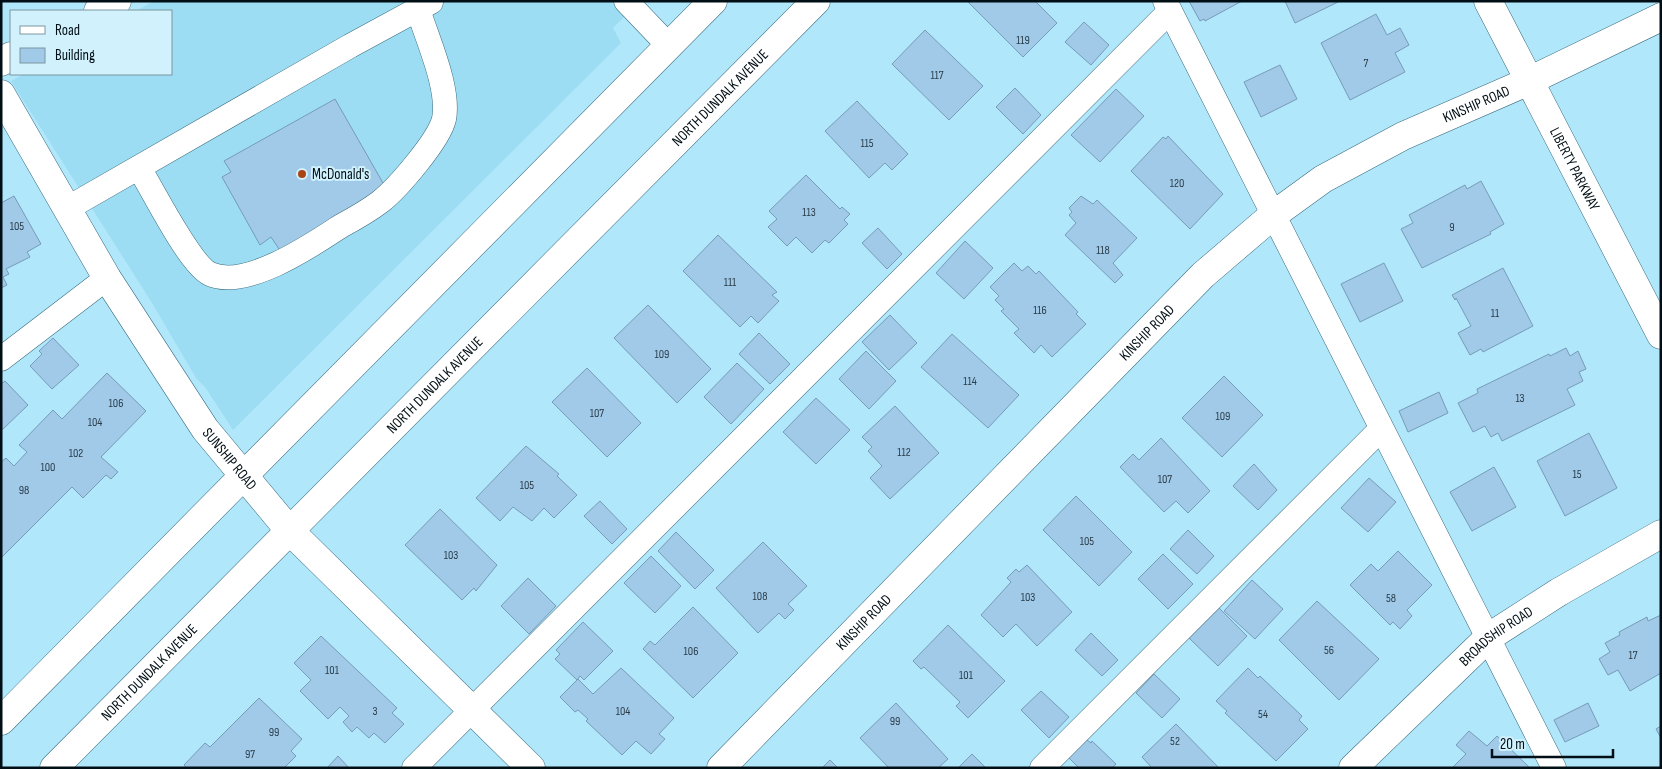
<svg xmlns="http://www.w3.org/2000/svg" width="1662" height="769" font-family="'Sofia Sans Condensed',sans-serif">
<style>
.built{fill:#9dddf4}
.building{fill:#a1c9e8;stroke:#759cba}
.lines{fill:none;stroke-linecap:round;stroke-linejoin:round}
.lane-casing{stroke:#3a6d7f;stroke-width:25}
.street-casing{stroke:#3a6d7f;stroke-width:29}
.secondary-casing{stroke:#3a6d7f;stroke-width:29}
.primary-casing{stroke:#3a6d7f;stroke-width:29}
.lane{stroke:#fff;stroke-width:24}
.street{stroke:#fff;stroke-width:28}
.secondary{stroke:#fff;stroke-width:28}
.primary{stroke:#fff;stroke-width:28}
.poi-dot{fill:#a94515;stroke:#d1f1fc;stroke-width:2}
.labels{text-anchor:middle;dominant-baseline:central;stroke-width:4;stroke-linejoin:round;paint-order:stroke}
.number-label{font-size:12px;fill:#283d4a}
.street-label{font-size:15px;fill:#000e15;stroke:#d1f1fc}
.poi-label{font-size:15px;fill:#000e15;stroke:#d1f1fc;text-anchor:start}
</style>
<rect width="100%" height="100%" fill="#b1e7fb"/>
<!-- built -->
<polygon class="built" points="154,1 640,1 613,28 621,43 233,430 205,387 196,378 152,303 11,81 24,74 171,74 171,11 136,11"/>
<!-- building -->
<g class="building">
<polygon points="967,1 1035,1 1057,23 1023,57"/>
<polygon points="1189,1 1242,1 1205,21 1204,19 1200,21"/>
<polygon points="1285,1 1340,1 1295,23"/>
<polygon points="1376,14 1387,35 1400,28 1409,45 1395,53 1405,72 1350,100 1321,43"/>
<polygon points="1084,22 1109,45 1091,65 1065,42"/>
<polygon points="925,30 983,86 949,120 892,64"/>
<polygon points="1280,65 1297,99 1261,117 1244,82"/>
<polygon points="1015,88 1041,115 1023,134 996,107"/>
<polygon points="1116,89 1144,116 1100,162 1071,135"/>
<polygon points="335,99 387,190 281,252 271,237 260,245 222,177 231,172 224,161"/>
<polygon points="857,101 908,154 892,170 885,163 869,178 825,131"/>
<polygon points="1168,136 1223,194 1190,229 1131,171 1163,137 1166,139"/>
<polygon points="806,175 840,209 842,207 850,214 844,220 848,224 829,243 825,240 812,253 796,237 787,246 768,227 777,219 769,211"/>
<polygon points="1481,181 1504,224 1490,232 1491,234 1422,268 1401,229 1413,223 1409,215 1465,185 1467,189"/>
<polygon points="14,196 41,244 27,252 30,257 6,269 9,274 3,277 7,285 1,288 1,203"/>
<polygon points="1081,196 1093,204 1097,200 1137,238 1113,263 1123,275 1115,283 1065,235 1076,223 1069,215 1072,212 1069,208"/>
<polygon points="878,228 902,254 887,269 862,243"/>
<polygon points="718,235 777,292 772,295 779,301 758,323 751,316 740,327 683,271"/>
<polygon points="965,241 993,268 964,299 936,273"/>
<polygon points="1014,263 1022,271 1028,266 1036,274 1039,271 1078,312 1076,314 1086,324 1052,357 1041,345 1034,353 1014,333 1019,329 1001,311 1004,309 995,300 999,296 990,287"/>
<polygon points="1384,263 1403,301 1360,322 1341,284"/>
<polygon points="1503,268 1533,326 1483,352 1481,349 1470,355 1458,333 1471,326 1456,298 1455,300 1452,295"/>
<polygon points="648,305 711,369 677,403 614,338"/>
<polygon points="890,315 917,343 889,370 862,342"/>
<polygon points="759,333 790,364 770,384 739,354"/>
<polygon points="952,334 1019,395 988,428 921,367"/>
<polygon points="53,338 79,365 52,389 30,366 42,354 39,351"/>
<polygon points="1566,348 1570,356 1578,351 1586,369 1579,372 1583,381 1567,389 1575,405 1502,441 1498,433 1491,437 1485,426 1473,432 1458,403 1478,393 1477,389 1549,354 1550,356"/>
<polygon points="866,351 896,381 869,409 839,379"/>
<polygon points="737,363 764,389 731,424 704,397"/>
<polygon points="587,368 641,423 607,457 552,402"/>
<polygon points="107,373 146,411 101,457 118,472 111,479 106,475 83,498 72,487 1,558 1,462 6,458 14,466 27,452 19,445 53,410 62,419"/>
<polygon points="1224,376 1263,415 1222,457 1182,418"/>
<polygon points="5,381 28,405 2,430 1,384"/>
<polygon points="1439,392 1448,413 1408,432 1399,411"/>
<polygon points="816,398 850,430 816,464 783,432"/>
<polygon points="895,406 939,453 890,499 870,478 882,466 868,451 872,447 862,437"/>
<polygon points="1589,433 1617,488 1565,516 1537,461"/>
<polygon points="1161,438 1210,491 1188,513 1176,501 1164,512 1120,467 1133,454 1139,460"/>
<polygon points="526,446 559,474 557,476 577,495 554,518 544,508 532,521 513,507 500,521 476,498"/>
<polygon points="1254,464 1277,490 1258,510 1233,486"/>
<polygon points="1494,467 1516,507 1472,531 1450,492"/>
<polygon points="1369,478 1396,502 1368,532 1341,508"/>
<polygon points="1076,496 1132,552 1099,586 1043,530"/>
<polygon points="600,501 627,529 612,544 584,516"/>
<polygon points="440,509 497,565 476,591 474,588 462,600 405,545"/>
<polygon points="1188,530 1214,556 1197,574 1170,549"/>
<polygon points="676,532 714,570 695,589 658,551"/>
<polygon points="763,542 807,586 788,604 794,610 785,619 779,613 758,633 716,588"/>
<polygon points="1398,551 1432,585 1407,610 1412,616 1400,629 1393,622 1390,625 1350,585 1371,564 1378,571"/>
<polygon points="1163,554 1193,584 1168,609 1138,579"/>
<polygon points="651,556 681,586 655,613 624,583"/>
<polygon points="1027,565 1072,612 1037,646 1016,624 1003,637 981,615 1011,582 1007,578 1016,569 1019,572"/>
<polygon points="528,578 556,606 529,634 501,606"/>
<polygon points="1252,580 1283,609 1255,639 1224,611"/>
<polygon points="1317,601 1379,659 1339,700 1279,640"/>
<polygon points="693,607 738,653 693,698 643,649 650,641 655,645"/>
<polygon points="1218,607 1247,636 1218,666 1189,638"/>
<polygon points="1661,615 1661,673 1630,691 1618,670 1608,675 1599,659 1610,652 1605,643 1620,635 1619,632 1647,617 1648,621"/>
<polygon points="583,622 613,651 584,680 580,676 577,680 555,659 560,654 556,650"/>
<polygon points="948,625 1005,681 968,718 956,706 960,702 924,667 921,669 913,661"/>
<polygon points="1091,633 1118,660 1102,676 1075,650"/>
<polygon points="321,636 397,708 392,713 404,724 385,743 374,733 369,738 357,727 352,732 343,722 349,716 340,707 328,719 300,691 311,680 294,663"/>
<polygon points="621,668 674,718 659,734 665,739 651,754 636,741 622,755 586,721 588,719 578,710 575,712 560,697 578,679 593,694"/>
<polygon points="1248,668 1258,678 1260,676 1302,716 1299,720 1308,729 1276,761 1225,713 1227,711 1216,701"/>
<polygon points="1154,674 1180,699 1162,718 1136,693"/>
<polygon points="1041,691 1069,717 1049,738 1021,710"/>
<polygon points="259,698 302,739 291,751 296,756 284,768 187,768 184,765 205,743 210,747"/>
<polygon points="896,703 948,759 938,768 889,768 860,738"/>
<polygon points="1588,703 1599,726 1565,742 1554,720"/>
<polygon points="1176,724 1219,768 1152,768 1142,757"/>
<polygon points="1661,726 1661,738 1656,729"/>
<polygon points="1469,731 1487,746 1497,736 1530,768 1452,768 1466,754 1456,745"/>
<polygon points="1087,740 1091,743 1092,741 1116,764 1112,768 1079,768 1069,758"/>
<polygon points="972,754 986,768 958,768"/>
<polygon points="338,756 349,768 327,768"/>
<polygon points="830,760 838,768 822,768"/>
</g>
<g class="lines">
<defs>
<g id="lane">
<polyline points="626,1 669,46"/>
<polyline points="1165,1 1554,768"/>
<path d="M139 168C153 190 189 264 210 274 246 290 312 245 341 226 354 219 368 211 380 202 398 188 439 140 444 119 450 88 427 39 418 9"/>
<polyline points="68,208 350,46 431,2"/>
<polyline points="1,359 107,278"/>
<polyline points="414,768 1170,11"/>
<polyline points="1042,768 1381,429"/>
</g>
<g id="street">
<polyline points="98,11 117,1"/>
<polyline points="1,62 11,56"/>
<path id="s1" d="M1 94 107 278 205 429 289 530 531 768"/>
<path id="s2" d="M721 768 1203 275 1272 216 1323 179 1403 136 1529 81 1661 17"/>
<path id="s3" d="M1353 768 1489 637 1559 592 1661 534"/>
</g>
<g id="secondary">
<path id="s4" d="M1488 1 1661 335"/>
</g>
<g id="primary">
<polyline points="1,721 713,1"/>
<path id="s5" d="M54 768 816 1"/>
</g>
</defs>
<!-- lane casing -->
<use href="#lane" class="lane-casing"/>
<!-- street casing -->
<use href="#street" class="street-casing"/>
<!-- secondary casing -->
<use href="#secondary" class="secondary-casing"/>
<!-- primary casing -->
<use href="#primary" class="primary-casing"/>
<!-- lane -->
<use href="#lane" class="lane"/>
<!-- street -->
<use href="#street" class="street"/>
<!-- secondary -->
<use href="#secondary" class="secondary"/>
<!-- primary -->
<use href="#primary" class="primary"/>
</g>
<!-- markers -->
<circle class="poi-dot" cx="302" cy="174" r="5"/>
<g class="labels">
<!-- number labels -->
<g class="number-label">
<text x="1023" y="40">119</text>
<text x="1366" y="63">7</text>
<text x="937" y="75">117</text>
<text x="867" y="143">115</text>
<text x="1177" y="183">120</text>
<text x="809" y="212">113</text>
<text x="17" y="226">105</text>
<text x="1452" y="227">9</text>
<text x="1103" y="250">118</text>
<text x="730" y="282">111</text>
<text x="1040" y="310">116</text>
<text x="1495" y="313">11</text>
<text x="662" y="354">109</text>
<text x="970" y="381">114</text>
<text x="1520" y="398">13</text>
<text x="116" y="403">106</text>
<text x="597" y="413">107</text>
<text x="1223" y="416">109</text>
<text x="95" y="422">104</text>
<text x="904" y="452">112</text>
<text x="76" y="453">102</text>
<text x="48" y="467">100</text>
<text x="1577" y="474">15</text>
<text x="1165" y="479">107</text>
<text x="527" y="485">105</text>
<text x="24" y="490">98</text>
<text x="1087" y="541">105</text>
<text x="451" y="555">103</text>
<text x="760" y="596">108</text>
<text x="1028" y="597">103</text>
<text x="1391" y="598">58</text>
<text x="1329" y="650">56</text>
<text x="691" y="651">106</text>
<text x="1633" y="655">17</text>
<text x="332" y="670">101</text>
<text x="966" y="675">101</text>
<text x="375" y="711">3</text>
<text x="623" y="711">104</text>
<text x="1263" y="714">54</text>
<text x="895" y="721">99</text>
<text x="274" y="732">99</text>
<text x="1175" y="741">52</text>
<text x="250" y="754">97</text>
</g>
<!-- street labels -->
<g class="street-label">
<text stroke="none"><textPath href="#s5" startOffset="945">NORTH DUNDALK AVENUE</textPath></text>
<text stroke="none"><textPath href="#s2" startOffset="1014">KINSHIP ROAD</textPath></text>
<text stroke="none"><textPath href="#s4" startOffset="189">LIBERTY PARKWAY</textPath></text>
<text stroke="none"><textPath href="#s2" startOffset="609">KINSHIP ROAD</textPath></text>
<text stroke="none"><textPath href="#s5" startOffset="540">NORTH DUNDALK AVENUE</textPath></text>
<text stroke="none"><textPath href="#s1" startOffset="431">SUNSHIP ROAD</textPath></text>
<text stroke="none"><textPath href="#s2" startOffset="204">KINSHIP ROAD</textPath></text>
<text stroke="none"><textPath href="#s3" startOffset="195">BROADSHIP ROAD</textPath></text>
<text stroke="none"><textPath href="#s5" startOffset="135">NORTH DUNDALK AVENUE</textPath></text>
</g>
<!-- poi labels -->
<g class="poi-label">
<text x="312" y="174">McDonald's</text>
</g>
</g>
<!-- border -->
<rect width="1662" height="769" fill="none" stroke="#000e15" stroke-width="5"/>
<!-- legend -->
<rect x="10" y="10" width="162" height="65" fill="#d1f1fc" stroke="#7d96a0"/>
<rect x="20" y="26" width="25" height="8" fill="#ffffff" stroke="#7d96a0"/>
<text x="55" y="35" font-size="15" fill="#000e15">Road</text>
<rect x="20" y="48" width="25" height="15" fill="#a1c9e8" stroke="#7d96a0"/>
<text x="55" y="60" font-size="15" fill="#000e15">Building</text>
<!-- scale -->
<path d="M1492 749v8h121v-8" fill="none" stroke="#000e15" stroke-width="2.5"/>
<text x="1500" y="749" font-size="15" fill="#000e15" stroke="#d1f1fc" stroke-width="4" paint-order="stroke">20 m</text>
</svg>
